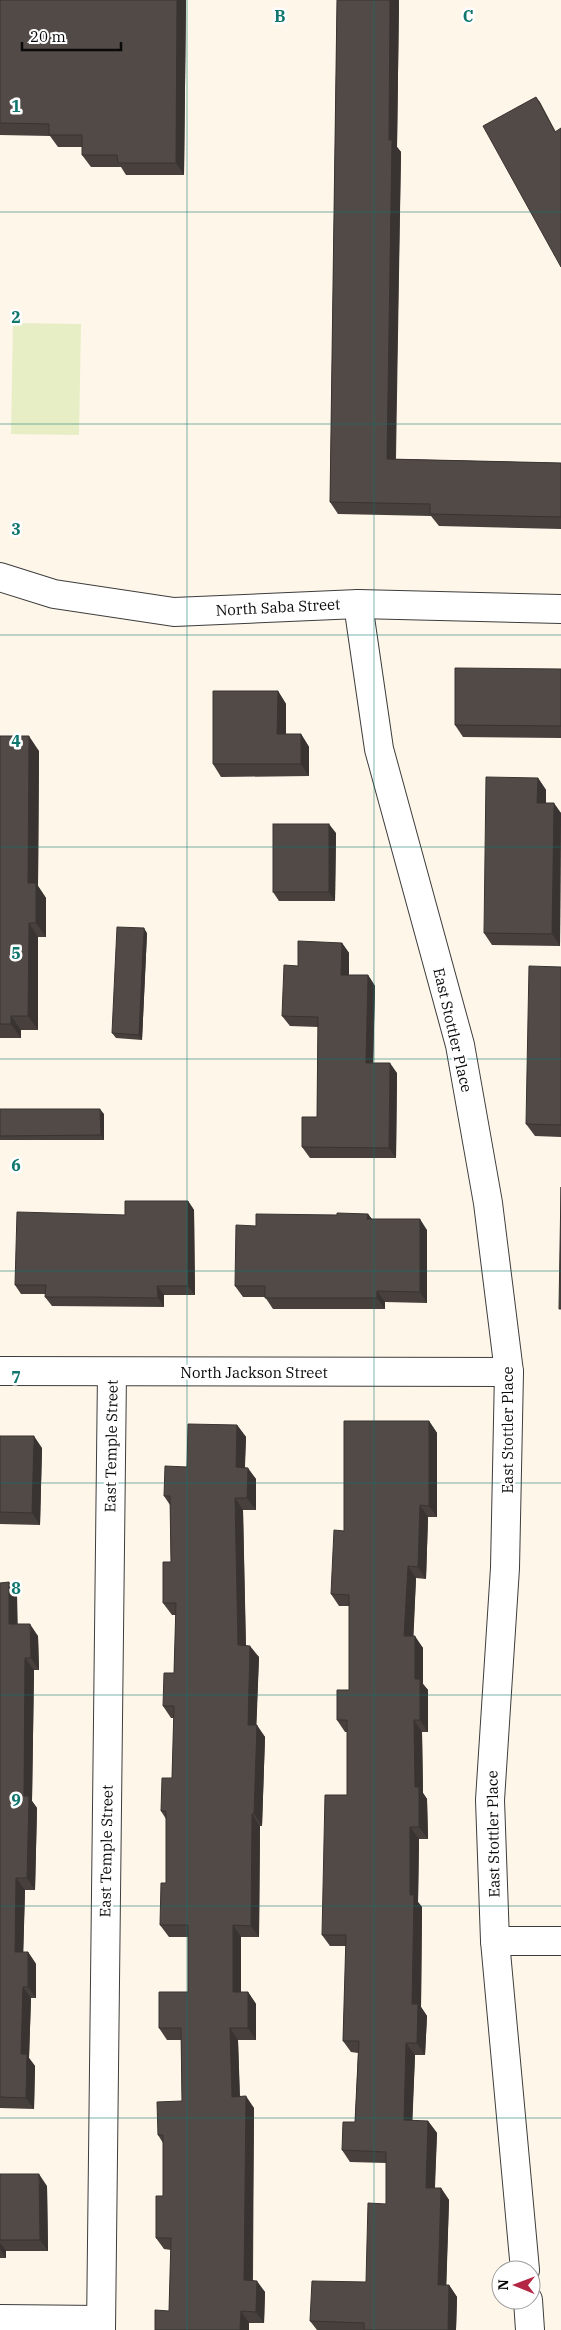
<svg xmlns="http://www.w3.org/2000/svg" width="561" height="2330" font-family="'IBM Plex Serif',serif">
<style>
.pitch{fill:#e7eec6}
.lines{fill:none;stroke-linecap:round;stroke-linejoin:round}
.minor-casing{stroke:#3d3d3d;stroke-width:30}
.minor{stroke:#fff;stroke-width:28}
.wall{fill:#47403d}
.shaded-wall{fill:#393432}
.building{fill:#524a47;stroke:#393432}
.grid{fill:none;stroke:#0f766e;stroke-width:1;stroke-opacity:0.55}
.labels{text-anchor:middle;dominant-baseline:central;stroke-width:5;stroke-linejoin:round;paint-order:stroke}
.street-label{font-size:15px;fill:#0a0a0a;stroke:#fff}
.grid-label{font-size:16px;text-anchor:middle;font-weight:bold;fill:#0f766e;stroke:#fff;stroke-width:5;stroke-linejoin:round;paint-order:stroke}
</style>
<rect width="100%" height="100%" fill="#fef6e8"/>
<!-- pitch -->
<polygon class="pitch" points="13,323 81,324 79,435 11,434"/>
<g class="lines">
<defs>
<g id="minor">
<polyline points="0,577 54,594 174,612 358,604 561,609"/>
<polyline points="358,604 379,749 460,1045 488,1203 509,1372 505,1568 490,1800 495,1941 525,2270"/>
<polyline points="0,1371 509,1372"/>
<polyline points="495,1941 561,1941"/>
<polyline points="528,2300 530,2330"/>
<polyline points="0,2319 101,2320"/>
<polyline points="101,2330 112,1372"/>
</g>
</defs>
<!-- minor casing -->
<use href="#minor" class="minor-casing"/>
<!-- minor -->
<use href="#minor" class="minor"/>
</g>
<!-- wall -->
<g class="wall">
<polygon points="0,0 186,0 184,175 126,175 121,167 91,167 82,155 82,147 58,147 50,136 0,135"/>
<polygon points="337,0 399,0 397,147 401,152 396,459 561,463 561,529 439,526 431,516 338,514 330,502"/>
<polygon points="561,669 561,738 463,737 455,725"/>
<polygon points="278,691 286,704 286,734 301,734 309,747 309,776 221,777 213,764"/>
<polygon points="0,736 39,751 38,886 46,898 46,937 38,937 38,1030 21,1030 21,1038 0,1038"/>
<polygon points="538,778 546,790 546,803 561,813 560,946 492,945 484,933"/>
<polygon points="336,833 335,901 279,901 273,892"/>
<polygon points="147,933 142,1040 116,1038 112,1033"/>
<polygon points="342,943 349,953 349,975 368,975 375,986 373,1063 397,1073 396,1158 310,1158 302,1147 317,1117 318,1027 290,1026 282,1016 298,966"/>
<polygon points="561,967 561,1137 535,1136 526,1124"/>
<polygon points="0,1109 104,1114 104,1140 0,1140"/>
<polygon points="188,1201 194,1210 195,1295 164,1295 164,1307 52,1306 45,1297 45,1294 21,1294 15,1285 125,1215"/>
<polygon points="368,1214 372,1219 427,1230 427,1303 385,1302 385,1309 273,1309 265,1297 243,1297 235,1286 256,1226 337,1215"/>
<polygon points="429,1421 437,1433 437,1517 428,1517 426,1579 416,1578 413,1636 423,1648 423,1684 428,1690 428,1732 422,1732 423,1793 427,1799 428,1839 419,1839 418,1902 422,1907 421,2007 427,2016 425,2055 415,2055 412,2121 428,2121 437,2133 435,2188 441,2188 449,2200 446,2285 449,2285 457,2297 456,2330 317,2330 310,2321 366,2282 386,2204 386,2163 350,2162 342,2150 355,2122 358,2053 351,2052 343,2041 346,1946 330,1946 322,1935 347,1795 347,1732 345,1732 337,1720 349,1690 349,1606 339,1606 331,1594 344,1531"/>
<polygon points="237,1425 246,1437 245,1467 256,1479 256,1510 243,1510 246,1645 259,1657 256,1725 265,1737 262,1826 260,1826 259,1937 241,1937 241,1992 248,1992 256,2004 256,2040 238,2040 240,2096 254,2108 253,2280 265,2292 264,2323 249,2323 249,2330 155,2330 169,2311 171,2250 164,2249 156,2238 163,2196 163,2143 158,2135 182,2101 181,2040 167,2040 159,2028 188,1992 188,1937 169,1937 160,1925 166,1883 166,1819 161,1811 172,1778 174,1718 171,1718 163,1706 174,1673 176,1615 172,1615 163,1603 171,1562 170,1505 164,1496 187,1467"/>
<polygon points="0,1436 42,1448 40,1525 0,1524"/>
<polygon points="0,1583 17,1594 17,1624 38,1636 39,1670 34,1670 32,1801 37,1808 35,1890 25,1890 23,1952 28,1952 36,1964 36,1998 31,1998 29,2058 35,2066 34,2109 0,2108"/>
<polygon points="0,2174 47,2186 48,2251 6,2251 6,2258 0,2258"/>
</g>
<!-- shaded-wall -->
<g class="shaded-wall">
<polygon points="177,0 186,0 184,175 176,163"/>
<polygon points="390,0 399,0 397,147 401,152 395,471 387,459 389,140"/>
<polygon points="536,97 540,102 558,136 555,132"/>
<polygon points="278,691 286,704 286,747 277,734"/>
<polygon points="301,734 309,747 309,776 301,764"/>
<polygon points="29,736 39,751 38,886 46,898 46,937 36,923 28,883"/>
<polygon points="538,778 546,790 546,815 537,803"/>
<polygon points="554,803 561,813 560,946 552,934"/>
<polygon points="329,824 336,833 335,901 329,892"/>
<polygon points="29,923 38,937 38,1030 28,1016"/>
<polygon points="144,928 147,933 142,1040 139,1035"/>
<polygon points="342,943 349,953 349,985 341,975"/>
<polygon points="368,975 375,986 373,1073 366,1063"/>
<polygon points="11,1016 21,1030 21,1038 11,1024"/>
<polygon points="390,1063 397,1073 396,1158 389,1148"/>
<polygon points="100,1109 104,1114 104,1140 101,1135"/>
<polygon points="188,1201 194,1210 195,1295 188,1286"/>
<polygon points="368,1214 375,1224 367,1219"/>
<polygon points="420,1219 427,1230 427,1303 420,1292"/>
<polygon points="157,1286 164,1295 164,1307 158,1298"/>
<polygon points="377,1291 385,1302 385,1309 377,1298"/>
<polygon points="429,1421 437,1433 437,1517 429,1506"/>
<polygon points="237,1425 246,1437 244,1479 236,1467"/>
<polygon points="34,1436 42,1448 40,1525 32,1513"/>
<polygon points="248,1468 256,1479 256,1510 247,1498"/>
<polygon points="235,1498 243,1510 246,1657 238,1645"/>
<polygon points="420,1505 428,1517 426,1579 418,1567"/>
<polygon points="408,1566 416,1578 413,1648 404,1636"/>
<polygon points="9,1582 17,1594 18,1636 9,1624"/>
<polygon points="30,1624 38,1636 39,1670 31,1658"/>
<polygon points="415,1636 423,1648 423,1684 428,1690 428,1732 420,1720 415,1679"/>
<polygon points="250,1646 259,1657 256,1737 248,1725"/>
<polygon points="25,1658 34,1670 32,1801 37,1808 35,1890 27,1878 24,1796"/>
<polygon points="414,1720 422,1732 423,1793 427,1799 428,1839 419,1827 415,1787"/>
<polygon points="257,1725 265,1737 262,1826 254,1814"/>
<polygon points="252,1814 260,1826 259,1937 251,1926"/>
<polygon points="410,1827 419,1839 418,1902 422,1907 421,2007 427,2016 425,2055 417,2043 412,2004 410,1895"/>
<polygon points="16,1878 25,1890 23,1964 15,1952"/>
<polygon points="233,1925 241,1937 241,2003 233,1992"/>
<polygon points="28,1952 36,1964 36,1998 28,1987"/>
<polygon points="23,1987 31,1998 29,2058 35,2066 34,2109 26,2098 21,2054"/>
<polygon points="248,1992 256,2004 256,2040 248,2028"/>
<polygon points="230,2028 238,2040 240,2108 232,2097"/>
<polygon points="406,2043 415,2055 412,2132 404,2120"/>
<polygon points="246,2096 254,2108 252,2292 244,2280"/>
<polygon points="428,2121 437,2133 434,2199 426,2188"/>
<polygon points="39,2174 47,2186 48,2251 40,2240"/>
<polygon points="441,2188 449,2200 446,2297 438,2285"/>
<polygon points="0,2243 6,2251 6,2258 0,2249"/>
<polygon points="257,2281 265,2292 264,2323 256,2312"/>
<polygon points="449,2285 457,2297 456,2330 448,2330"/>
<polygon points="241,2311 249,2323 249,2330 240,2330"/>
</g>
<!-- building -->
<g class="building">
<polygon points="0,0 177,0 176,163 118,163 117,155 82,155 82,135 49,135 49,124 0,123"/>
<polygon points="337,0 390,0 389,140 392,140 387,459 561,463 561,517 430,514 430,504 330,502"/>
<polygon points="536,97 555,132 561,128 561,267 483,126"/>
<polygon points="455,668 561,669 561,726 455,725"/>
<polygon points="213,691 278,691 277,734 301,734 301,764 213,764"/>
<polygon points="0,736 29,736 28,883 36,883 36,923 29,923 28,1016 11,1016 11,1024 0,1024"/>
<polygon points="486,777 538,778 537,803 554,803 552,934 484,933"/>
<rect x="273" y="824" width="56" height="68"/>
<polygon points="117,927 144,928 139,1035 112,1033"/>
<polygon points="298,941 342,943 341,975 368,975 366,1063 390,1063 389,1148 302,1147 302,1117 317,1117 318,1017 282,1016 284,965 298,966"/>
<polygon points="529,966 561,967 561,1125 526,1124"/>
<polygon points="0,1109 100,1109 101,1135 0,1136"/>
<polygon points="561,1187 561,1309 559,1309"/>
<polygon points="125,1201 188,1201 188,1286 157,1286 158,1298 92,1297 45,1297 46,1285 15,1285 17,1212 125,1215"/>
<polygon points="337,1213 368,1214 367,1219 420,1219 420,1292 377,1291 377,1298 265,1298 265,1286 235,1286 236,1225 256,1226 256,1214 337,1215"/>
<polygon points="344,1421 429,1421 429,1506 420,1505 418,1567 408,1566 404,1636 415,1636 415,1679 420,1679 420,1720 414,1720 415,1787 419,1787 419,1827 410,1827 410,1895 414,1895 412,2004 418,2004 417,2043 406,2043 404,2120 428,2121 426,2188 441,2188 438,2285 449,2285 448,2330 364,2330 364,2323 310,2321 312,2281 366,2282 368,2203 386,2204 386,2152 342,2150 343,2122 355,2122 359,2041 343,2041 346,1935 322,1935 325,1795 347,1795 347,1720 337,1720 337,1690 349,1690 349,1595 331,1594 334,1530 344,1531"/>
<polygon points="188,1424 237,1425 236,1467 248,1468 247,1498 235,1498 238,1645 250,1646 248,1725 257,1725 254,1814 252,1814 251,1926 233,1925 233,1992 248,1992 248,2028 230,2028 232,2097 246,2096 244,2280 257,2281 256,2312 241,2311 240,2330 155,2330 155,2310 169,2311 171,2238 156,2238 156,2196 163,2196 163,2135 158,2135 157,2102 182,2101 181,2028 159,2028 159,1992 188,1992 188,1925 160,1925 161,1883 166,1883 166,1811 161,1811 162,1778 172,1778 174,1706 163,1706 164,1673 174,1673 176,1603 163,1603 163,1562 171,1562 170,1496 164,1496 165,1466 187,1467"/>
<polygon points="0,1436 34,1436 32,1513 0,1512"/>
<polygon points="9,1582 9,1624 30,1624 31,1658 25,1658 24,1796 29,1796 27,1878 16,1878 15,1952 28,1952 28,1987 23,1987 21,2054 27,2054 26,2098 0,2097 0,1583"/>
<polygon points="0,2174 39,2174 40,2240 0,2240"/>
</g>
<!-- grid -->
<path class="grid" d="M187 0V2330M374 0V2330M0 212H561M0 424H561M0 635H561M0 847H561M0 1059H561M0 1271H561M0 1483H561M0 1695H561M0 1906H561M0 2118H561"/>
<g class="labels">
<!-- street labels -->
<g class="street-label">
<text transform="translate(278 607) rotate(-3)">North Saba Street</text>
<text transform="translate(453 1030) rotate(77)">East Stottler Place</text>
<text x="254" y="1372">North Jackson Street</text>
<text transform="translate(507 1430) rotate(-90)">East Stottler Place</text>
<text transform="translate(111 1446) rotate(-89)">East Temple Street</text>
<text transform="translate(493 1834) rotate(-91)">East Stottler Place</text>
<text transform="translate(106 1851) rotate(-89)">East Temple Street</text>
</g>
</g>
<g class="grid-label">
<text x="280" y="22">B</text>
<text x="468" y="22">C</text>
<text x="16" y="112">1</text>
<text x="16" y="323">2</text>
<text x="16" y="535">3</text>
<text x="16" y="747">4</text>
<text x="16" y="959">5</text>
<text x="16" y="1171">6</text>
<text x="16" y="1383">7</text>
<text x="16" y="1594">8</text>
<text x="16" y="1806">9</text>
</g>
<!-- north arrow -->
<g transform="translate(516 2285) rotate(271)"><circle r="24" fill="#ffffff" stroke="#9d9d9d"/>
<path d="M0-4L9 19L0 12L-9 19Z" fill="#b42846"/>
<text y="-8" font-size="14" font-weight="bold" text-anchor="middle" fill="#0a0a0a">N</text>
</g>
<!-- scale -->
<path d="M22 42v8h99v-8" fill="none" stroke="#0a0a0a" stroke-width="2.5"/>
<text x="30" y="42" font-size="15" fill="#0a0a0a" stroke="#ffffff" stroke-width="4" paint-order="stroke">20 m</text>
</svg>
